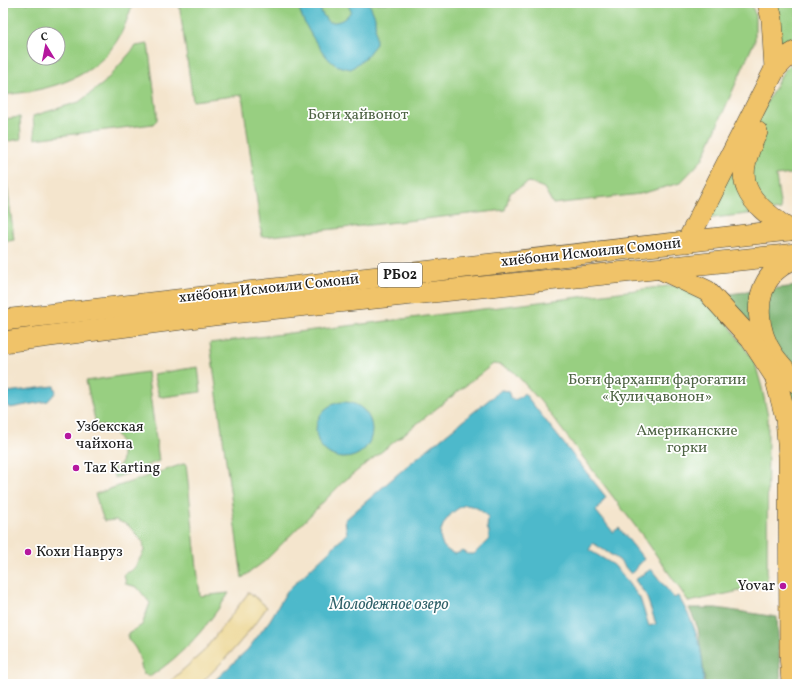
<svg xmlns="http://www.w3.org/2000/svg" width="800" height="687" font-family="Vollkorn,serif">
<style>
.green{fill:#98cf81;stroke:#5a764e;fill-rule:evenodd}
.forest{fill:#7ab26f;stroke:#4b6746}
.sand{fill:#eeda9e;stroke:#857b5d}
.water{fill:#4eb9cb;stroke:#356a74;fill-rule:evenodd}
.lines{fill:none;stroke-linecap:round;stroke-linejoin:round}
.trunk-casing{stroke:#3c3a37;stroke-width:22}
.trunk{stroke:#f0c369;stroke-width:21}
.poi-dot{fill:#b5179e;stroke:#fff;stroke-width:1.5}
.labels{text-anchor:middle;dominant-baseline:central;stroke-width:3.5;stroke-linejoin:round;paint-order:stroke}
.shield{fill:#fff;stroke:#606060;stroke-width:1}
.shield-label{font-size:14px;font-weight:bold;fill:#1c1c1c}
.park-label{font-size:15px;fill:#4e6444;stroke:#fff}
.street-label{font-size:15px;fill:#1c1c1c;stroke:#fff}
.poi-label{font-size:15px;fill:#1c1c1c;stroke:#fff;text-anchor:start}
.water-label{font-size:16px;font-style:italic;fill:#32636b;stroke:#fff}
</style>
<rect width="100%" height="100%" fill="#fff"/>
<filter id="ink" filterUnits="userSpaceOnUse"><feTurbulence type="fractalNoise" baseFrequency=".025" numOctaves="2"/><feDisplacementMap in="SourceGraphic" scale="8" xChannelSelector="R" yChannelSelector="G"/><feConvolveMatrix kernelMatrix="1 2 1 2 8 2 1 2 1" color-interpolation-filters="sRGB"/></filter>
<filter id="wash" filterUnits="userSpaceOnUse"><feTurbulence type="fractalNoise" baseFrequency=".012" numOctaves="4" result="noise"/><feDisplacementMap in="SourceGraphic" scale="16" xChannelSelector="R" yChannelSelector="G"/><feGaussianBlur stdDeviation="0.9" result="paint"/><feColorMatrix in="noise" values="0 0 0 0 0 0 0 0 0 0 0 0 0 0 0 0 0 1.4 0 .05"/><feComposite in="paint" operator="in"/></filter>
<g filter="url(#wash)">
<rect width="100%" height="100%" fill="#f4e5cd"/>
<!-- green -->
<g class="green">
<path d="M3 3H133C128 17 123 33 114 45 90 81 43 91 3 95ZM34 34H58V58H34Z"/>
<polygon points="179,3 751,3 755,14 755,40 702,160 680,183 640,194 553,204 544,188 529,182 510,193 505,210 262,237 242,95 193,101"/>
<polygon points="773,3 797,3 797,45 782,54"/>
<polygon points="148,44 157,112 157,120 153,124 35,139 33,116 79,102 104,83 136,46"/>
<polygon points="797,58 797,173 776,176 781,210 705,219 783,72"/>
<polygon points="20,117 21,139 3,142 3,119"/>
<polygon points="6,176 14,240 3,242 3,177"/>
<polygon points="700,282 755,363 762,388 768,417 767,585 689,602 645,539 541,402 513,371 500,365 493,364 343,482 265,561 242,578 210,343"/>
<polygon points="198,367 201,392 163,397 159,396 153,374"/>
<path d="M147 372 159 461 115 478 112 470 121 464C125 443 119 429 96 424L86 381Z"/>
<path d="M186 463 200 596 229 593C207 627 185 653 151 676L143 674C141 665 139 652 133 645 130 641 127 641 128 634L142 625 150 603 137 587 126 584 124 574 131 571 135 567 144 551 143 542 128 525 116 520 104 521 95 494Z"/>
</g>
<!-- forest -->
<g class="forest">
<polygon points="797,286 797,662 789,415 720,295"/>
<polygon points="689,608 716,608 777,617 781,684 705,684 698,628"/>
</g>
<!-- sand -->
<path class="sand" d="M249 592 267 607C248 635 225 660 200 684H167L203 652Z"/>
<!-- water -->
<g class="water">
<path d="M299 3H321V12L328 22C339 23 345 20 351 11L347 3H369L375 17 376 44 365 58 351 69C346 68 338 67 333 63 323 56 297 16 299 3Z"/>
<polygon points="54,386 56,392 48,401 10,408 6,405 3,396 7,392"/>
<path d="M501 390 509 391 510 398C516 402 520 397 524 393L606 497 596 511 613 532 619 528 644 559 631 574 619 560 593 543 589 550 614 565 640 598 649 626 656 624 646 595 635 580 651 569 674 598 678 596C695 624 705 650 703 684H211L248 649 270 620 287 591 347 534 345 520 408 465ZM465 505C476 506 482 510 488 518L487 528 489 532V539L474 554H468L463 551 455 554C427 544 444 513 465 505Z"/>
<circle cx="344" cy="430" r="28"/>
</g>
</g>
<g filter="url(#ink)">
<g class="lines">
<defs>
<g id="trunk">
<polyline points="768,3 772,19 775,69"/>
<path d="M757 132C731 184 746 199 789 230"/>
<polyline points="687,242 775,69 787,57 797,51"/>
<path d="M797 256C789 261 778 267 772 274 753 297 757 331 773 355 780 365 789 374 797 383"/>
<polyline points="663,270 707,291 751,339 775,376 786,418 789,456 790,653 792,684"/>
<polyline points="3,320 797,229"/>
<polyline points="3,342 213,315 797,254"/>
</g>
</defs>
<!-- trunk casing -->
<use href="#trunk" class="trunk-casing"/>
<!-- trunk -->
<use href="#trunk" class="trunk"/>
</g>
</g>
<!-- markers -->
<g class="poi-dot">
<circle cx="68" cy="436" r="4"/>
<circle cx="76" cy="468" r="4"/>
<circle cx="28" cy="552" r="4"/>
<circle cx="783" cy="586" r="4"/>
</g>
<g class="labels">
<!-- shield labels -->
<rect class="shield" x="378" y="263" width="44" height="24" rx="3"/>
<g class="shield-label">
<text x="400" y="275">РБ02</text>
</g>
<!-- park labels -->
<g class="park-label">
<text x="358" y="115">Боғи ҳайвонот</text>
<text x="657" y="380">Боғи фарҳанги фароғатии<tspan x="657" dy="17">«Кули ҷавонон»</tspan></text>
<text x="687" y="431">Американские<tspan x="687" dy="17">горки</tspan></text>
</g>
<!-- street labels -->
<g class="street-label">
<text transform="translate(591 253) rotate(-6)">хиёбони Исмоили Сомонӣ</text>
<text transform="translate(269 289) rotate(-6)">хиёбони Исмоили Сомонӣ</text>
</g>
<!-- poi labels -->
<g class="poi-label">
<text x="76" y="427">Узбекская<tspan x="76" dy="17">чайхона</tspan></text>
<text x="84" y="468">Taz Karting</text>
<text x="36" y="552">Кохи Навруз</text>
<text x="775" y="586" text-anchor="end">Yovar</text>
</g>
<!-- water labels -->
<g class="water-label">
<text x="389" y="605">Молодежное озеро</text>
</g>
</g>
<!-- margin -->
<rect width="800" height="687" fill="none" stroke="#fff" stroke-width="16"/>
<!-- north arrow -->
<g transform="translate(46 46) rotate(350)"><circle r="19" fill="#ffffff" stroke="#a4a4a4"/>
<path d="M0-3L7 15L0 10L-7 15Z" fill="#b5179e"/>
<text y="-6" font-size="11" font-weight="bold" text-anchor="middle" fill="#1c1c1c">С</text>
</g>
</svg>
